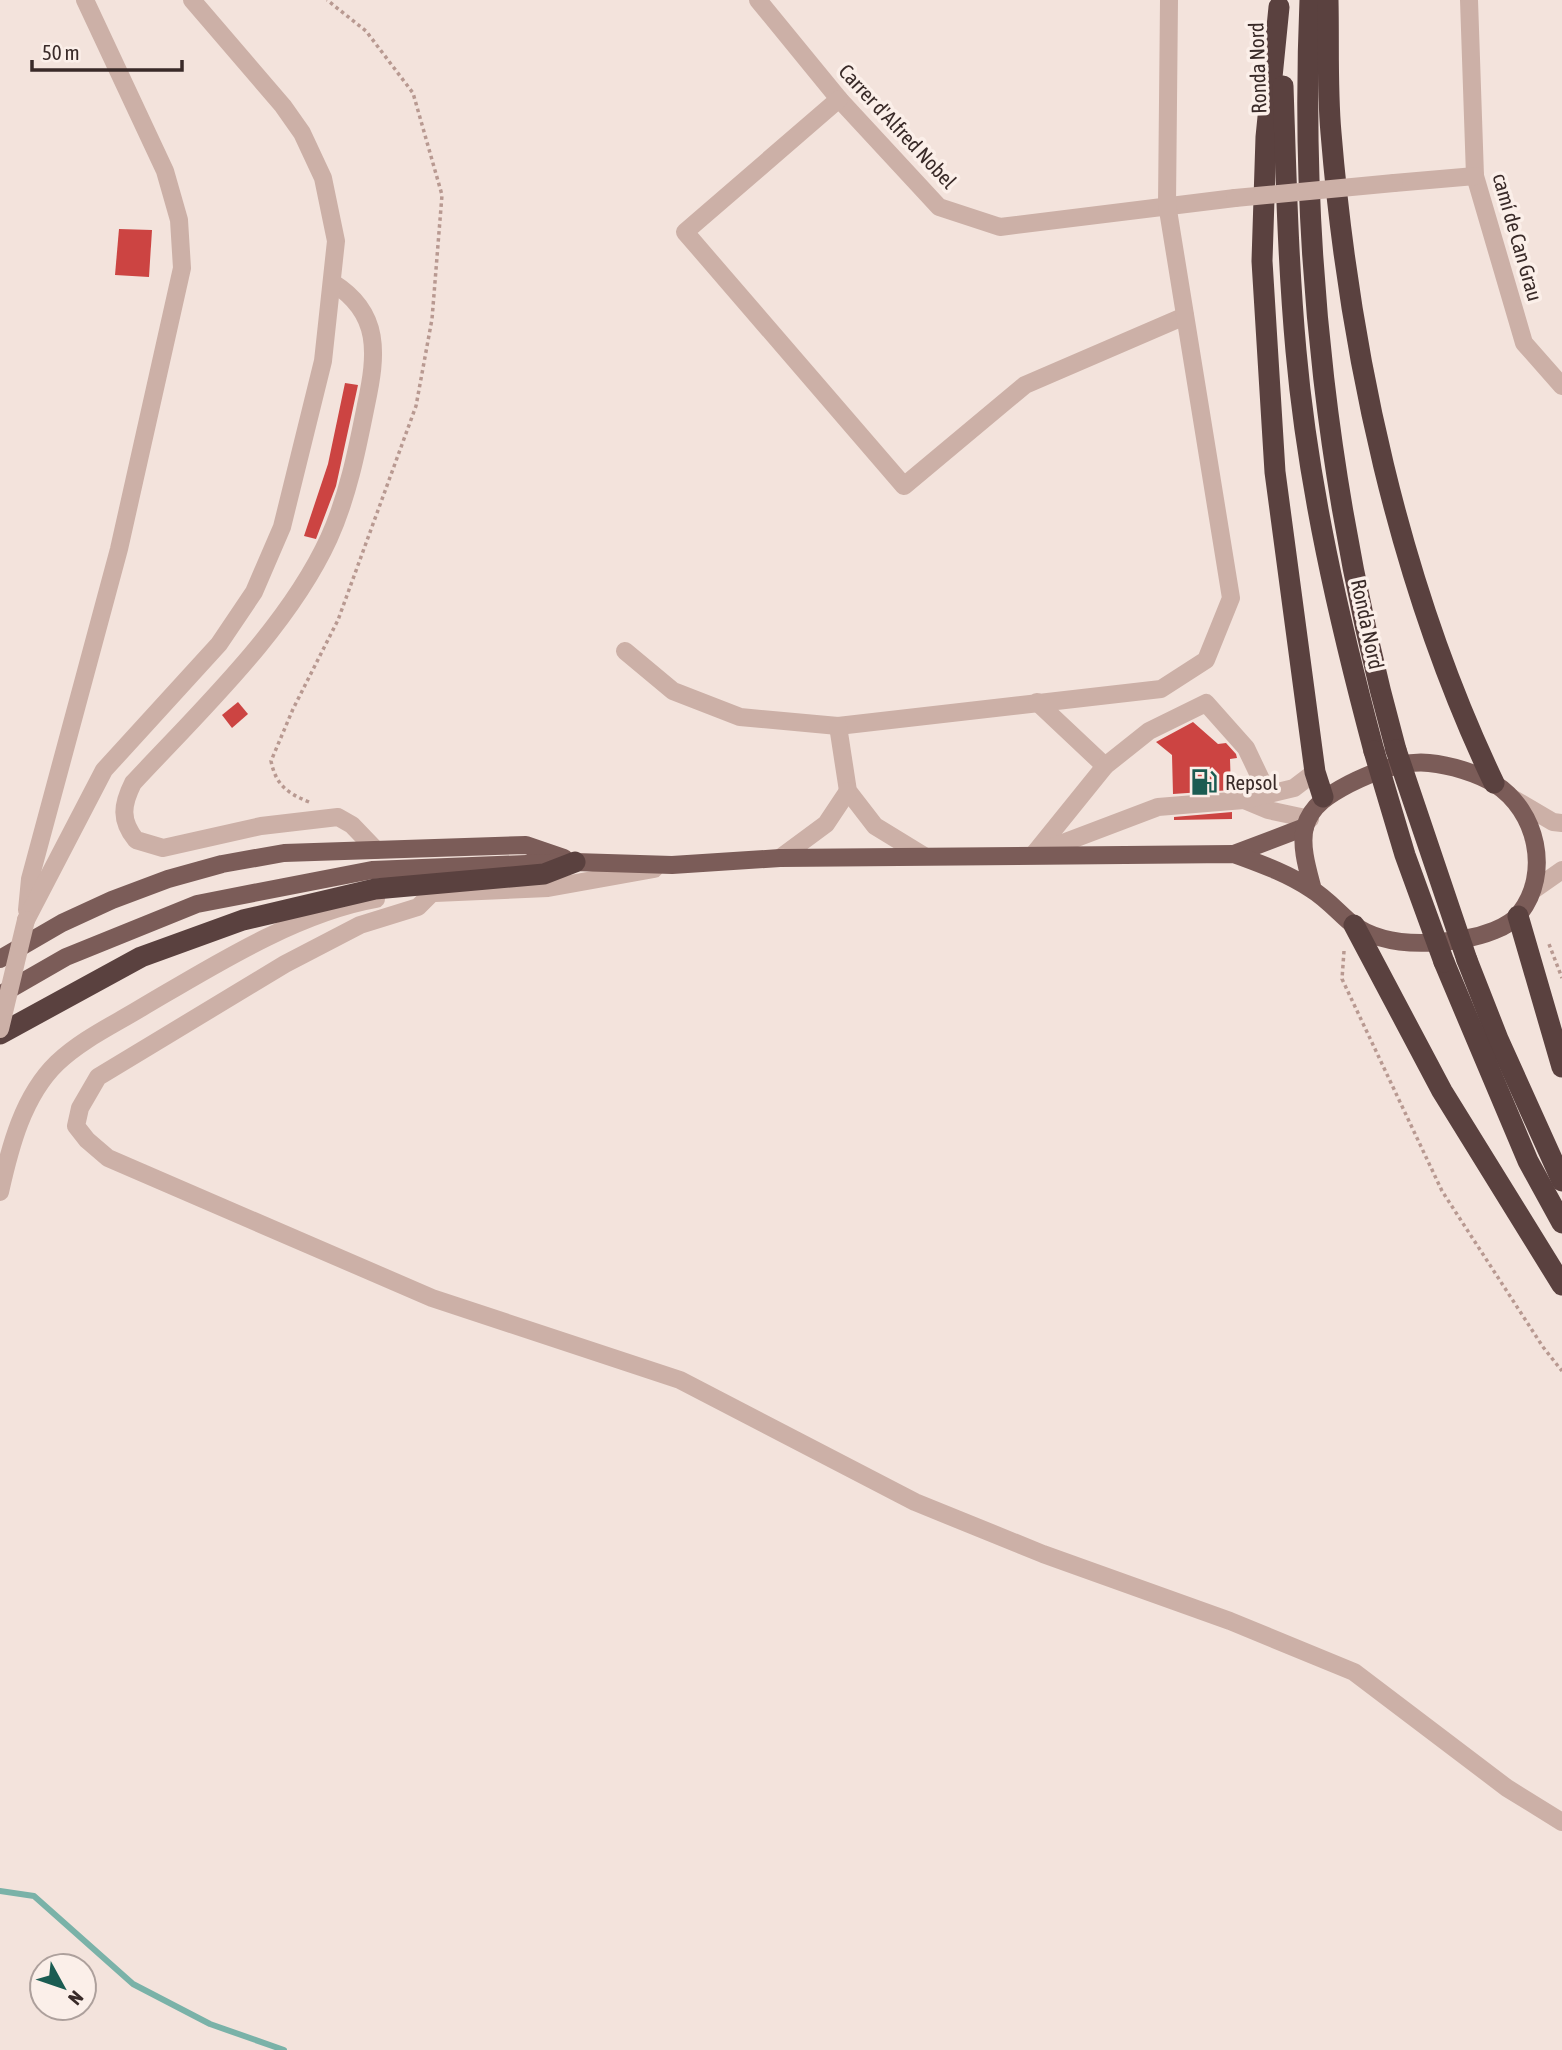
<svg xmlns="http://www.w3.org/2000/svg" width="1562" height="2050" font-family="'Asap Condensed',sans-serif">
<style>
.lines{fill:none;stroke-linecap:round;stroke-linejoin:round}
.stream{stroke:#7ab2a8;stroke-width:6}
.building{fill:#cc4442}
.path{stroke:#b89991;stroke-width:3.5;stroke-dasharray:3.5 3.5;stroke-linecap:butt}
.minor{stroke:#ccb0a7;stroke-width:18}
.major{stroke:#7b5c58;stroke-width:18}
.highway{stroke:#5a413f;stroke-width:21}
.minor-bridge{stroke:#ccb0a7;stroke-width:18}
.highway-bridge{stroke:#5a413f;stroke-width:21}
.labels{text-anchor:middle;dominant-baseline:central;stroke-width:7;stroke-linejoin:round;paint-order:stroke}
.street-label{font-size:21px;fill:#392a28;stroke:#fbefe9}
.poi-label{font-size:21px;fill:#392a28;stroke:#fbefe9;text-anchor:start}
</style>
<rect width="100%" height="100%" fill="#f3e3dc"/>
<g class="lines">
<!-- stream -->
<polyline class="stream" points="0,1891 34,1896 133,1984 210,2024 284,2050"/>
</g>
<!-- building -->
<g class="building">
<polygon points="119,229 152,230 149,277 115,275"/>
<polygon points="345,383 358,385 336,486 316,539 304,536 328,464"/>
<polygon points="238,702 248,714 232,728 222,715"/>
<polygon points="1193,722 1218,744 1226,743 1236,754 1237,758 1230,759 1231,790 1173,794 1172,755 1156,742"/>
<polygon points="1232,812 1232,819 1174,820 1174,817"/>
</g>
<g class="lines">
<!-- path -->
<g class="path">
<path d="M309 802C287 793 276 785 271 761L293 709 338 620 416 406 432 319 442 195 413 93 366 31 327 0"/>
<polyline points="1549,944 1562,978"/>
<polyline points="1344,951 1342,979 1442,1191 1543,1347 1562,1371"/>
</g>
<!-- minor -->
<g class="minor">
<polyline points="758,0 839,99 939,207 1000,227 1235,198"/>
<polyline points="1469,0 1475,176 1524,343 1562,386"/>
<polyline points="839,99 685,232 904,486 1025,385 1185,316"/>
<polyline points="1394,183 1475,176"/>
<path d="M333 283C381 313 377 354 366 405 357 450 348 496 329 538 288 628 200 711 133 783 122 805 120 820 136 840L163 848 261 826 338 817 352 825 376 850"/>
<polyline points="625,651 673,691 740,717 838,726 1161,689 1206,660 1231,598 1167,204 1169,0"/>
<polyline points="1037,702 1105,766"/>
<polyline points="838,726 848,791 875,826 924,856"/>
<polyline points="1512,798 1553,822 1562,823"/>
<polyline points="1244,800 1268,810 1310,819"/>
<polyline points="1034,854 1105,766 1149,731 1206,703 1246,748 1267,792"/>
<polyline points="1034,854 1158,807 1244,800 1294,788 1315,772"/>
<polyline points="780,858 826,824 848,791"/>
<polyline points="1535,889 1562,870"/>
<polyline points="432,893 418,907 360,925 285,964 98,1077 80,1108 76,1126 87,1140 108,1158 432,1298 680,1380 915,1502 1043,1554 1230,1621 1354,1672 1507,1788 1562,1822"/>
<polyline points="435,893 548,888 654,869"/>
<polyline points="27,910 30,879 119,549 182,268 179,220 165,171 85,0"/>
<polyline points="26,920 104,770 219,644 254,592 282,527 323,361 336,241 323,178 302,133 283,106 192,0"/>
<path d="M0 1192C10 1147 23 1096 57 1063 81 1040 113 1025 141 1008 211 967 296 913 376 899"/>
</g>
<!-- major -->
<g class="major">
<polyline points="1234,854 1305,827"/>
<polyline points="0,959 62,923 112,900 168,879 222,864 284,853 526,845 564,858"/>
<path d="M0 995 66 957 197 904 372 870 575 862 672 865 780 858 1234 854C1261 864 1287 873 1311 889 1326 898 1338 912 1351 923 1382 947 1428 945 1464 939 1481 936 1509 928 1520 913 1551 873 1537 811 1495 784 1477 773 1450 765 1429 763 1403 760 1371 773 1349 784 1330 794 1311 805 1305 827 1300 846 1308 871 1313 890"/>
</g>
<!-- highway -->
<g class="highway">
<path d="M1310 0C1299 252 1329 507 1396 750"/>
<path d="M1328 0C1329 44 1327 89 1331 133 1349 352 1399 584 1494 783"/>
<polyline points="1279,7 1266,137 1262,261 1275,472 1315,772 1323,797"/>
<path d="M1283 86C1286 174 1288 263 1296 351 1308 486 1339 620 1374 751"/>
<polyline points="1518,916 1562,1067"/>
<polyline points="1354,925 1442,1091 1562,1285"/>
<polyline points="1467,960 1498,1039 1562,1181"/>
<polyline points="1444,962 1528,1161 1562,1223"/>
<polyline points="0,1034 141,957 243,920 375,889 544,874 575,862"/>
</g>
<!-- minor-bridge -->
<g class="minor-bridge">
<polyline points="1235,198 1394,183"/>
<polyline points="0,1029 26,920"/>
</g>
<!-- highway-bridge -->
<g class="highway-bridge">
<polyline points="1396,750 1467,960"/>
<polyline points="1374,751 1405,855 1444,962"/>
</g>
</g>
<!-- icons -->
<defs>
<symbol id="fuel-bare" viewBox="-9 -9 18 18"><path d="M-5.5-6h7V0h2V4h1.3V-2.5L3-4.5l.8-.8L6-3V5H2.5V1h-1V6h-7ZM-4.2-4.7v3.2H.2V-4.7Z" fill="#1b5c52" stroke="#fbefe9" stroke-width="2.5" paint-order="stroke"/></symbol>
</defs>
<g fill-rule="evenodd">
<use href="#fuel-bare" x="1185" y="763" width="38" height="38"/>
</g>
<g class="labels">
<!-- street labels -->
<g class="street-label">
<text transform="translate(1257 68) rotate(-92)">Ronda Nord</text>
<text transform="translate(898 126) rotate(47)">Carrer d'Alfred Nobel</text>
<text transform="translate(1518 237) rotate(74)">camí de Can Grau</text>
<text transform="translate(1368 624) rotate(78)">Ronda Nord</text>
</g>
<!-- poi labels -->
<g class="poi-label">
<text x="1225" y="782">Repsol</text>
</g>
</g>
<!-- north arrow -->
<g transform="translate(63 1987) rotate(130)"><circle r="33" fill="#fbefe9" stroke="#ada09c" stroke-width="2"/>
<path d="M0-5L12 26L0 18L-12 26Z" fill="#1b5c52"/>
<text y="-10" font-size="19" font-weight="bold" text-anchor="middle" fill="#392a28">N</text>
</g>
<!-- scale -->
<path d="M32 60v10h150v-10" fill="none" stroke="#392a28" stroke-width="3.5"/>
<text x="42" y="60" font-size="21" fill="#392a28" stroke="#fbefe9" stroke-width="5" paint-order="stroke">50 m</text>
</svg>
